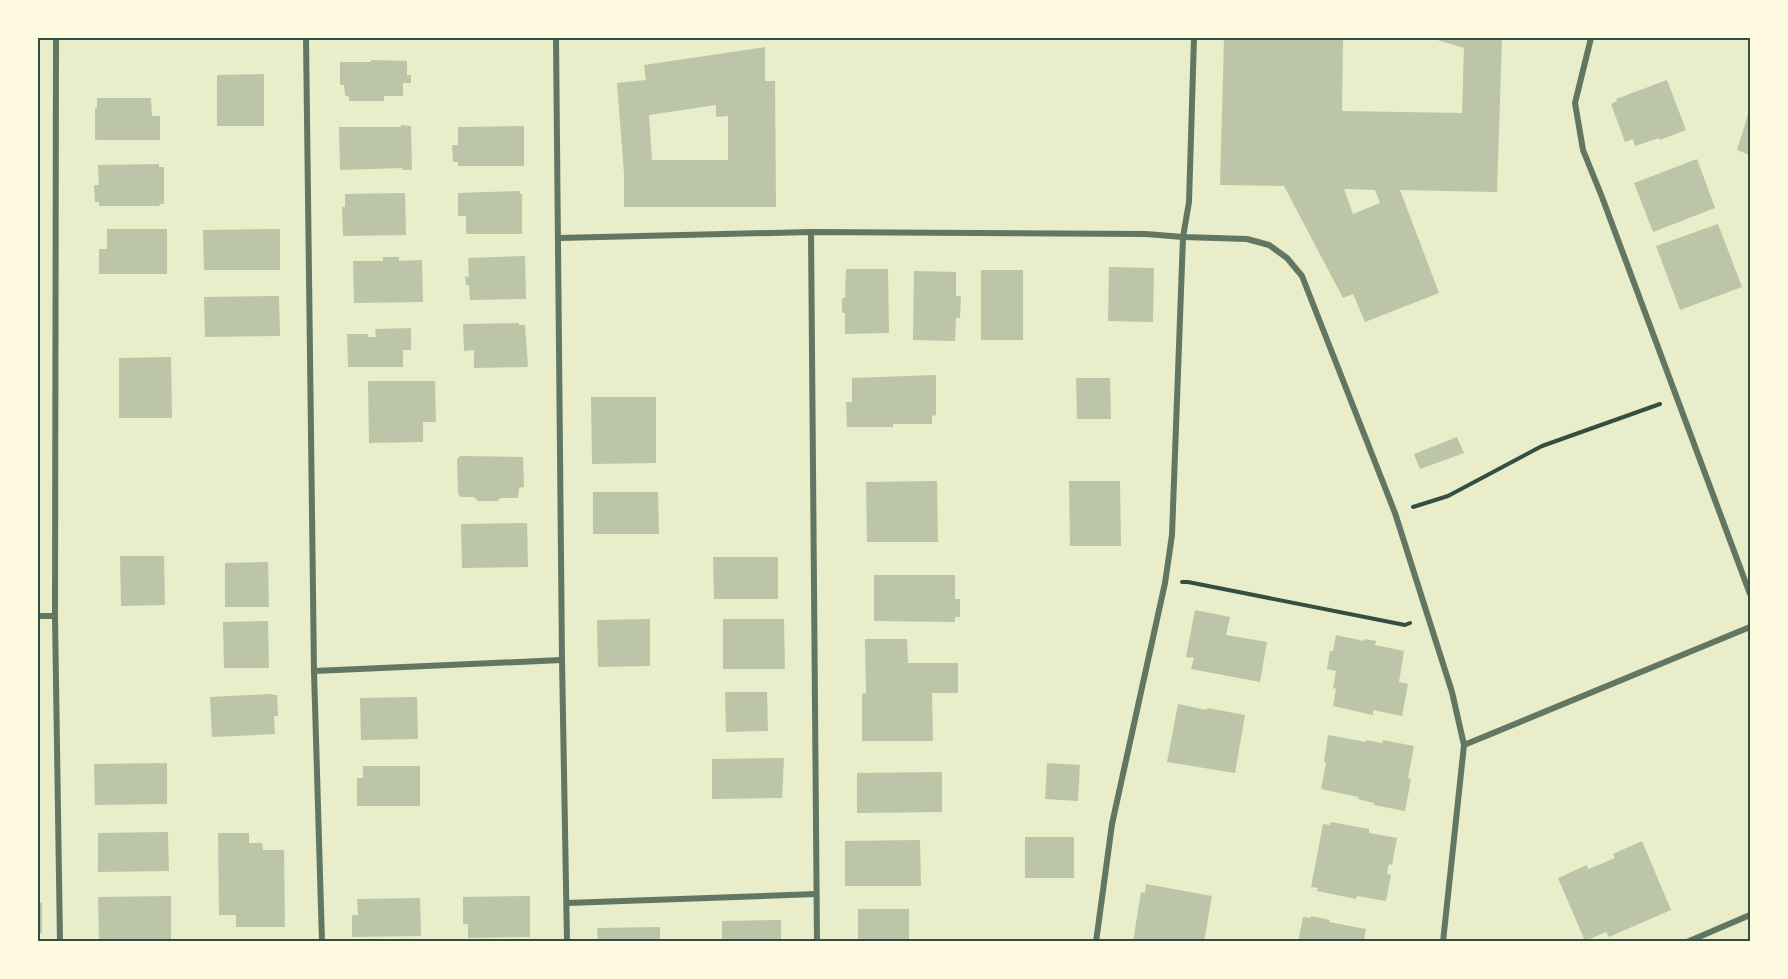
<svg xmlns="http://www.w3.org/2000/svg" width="1788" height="979" font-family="'PT Sans',sans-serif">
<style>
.building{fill:#bcc5a7;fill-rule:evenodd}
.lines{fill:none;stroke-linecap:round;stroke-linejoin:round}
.path{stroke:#344e41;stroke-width:4}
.minor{stroke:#617663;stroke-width:6}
.neatline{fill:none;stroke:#344e41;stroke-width:2}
</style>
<rect width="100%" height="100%" fill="#e9edc9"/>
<!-- building -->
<g class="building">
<path d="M1224 38 1273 39V38H1343L1342 111 1462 113 1464 48 1431 38H1502L1497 192 1400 190 1439 293 1365 322 1353 294 1343 298 1284 186 1220 185ZM1344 189 1375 190 1380 203 1353 214Z"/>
<path d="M765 47V81H775L776 207H624V174L617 83 646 80 644 65ZM716 105V117L728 116V160H652L649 115Z"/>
<polygon points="371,60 407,61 407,75 411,75 411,83 403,83 403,96 384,96 384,101 349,101 349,97 345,95 344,85 340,85 340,62 371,62"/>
<polygon points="264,74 264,126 217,126 217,75"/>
<polygon points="1667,80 1686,130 1660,140 1659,138 1635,146 1633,139 1625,142 1611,104 1617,101 1616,99"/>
<polygon points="97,98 151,98 152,116 160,116 160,140 98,140 95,139 95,108 97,109"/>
<polygon points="1750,108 1750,155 1737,150"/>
<polygon points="401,125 411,126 412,170 402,170 402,168 340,170 339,127 401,127"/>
<polygon points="524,126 524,166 458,166 458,162 453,162 452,145 458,145 458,127"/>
<polygon points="1697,159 1715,208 1653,232 1634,183"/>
<polygon points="159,164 159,167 164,167 164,204 160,204 159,206 99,206 99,202 95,202 94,185 99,185 98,165"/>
<polygon points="520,191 520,194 522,194 522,234 466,234 466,216 458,216 458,193"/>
<polygon points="405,193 406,235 343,236 342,207 345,207 345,194"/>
<polygon points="1718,224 1742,287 1680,310 1656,246"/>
<polygon points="107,229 167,229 167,274 99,274 99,249 107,249"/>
<polygon points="280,229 280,270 204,270 203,230"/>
<polygon points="525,256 526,299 470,300 469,285 466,285 465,276 469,277 468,258"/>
<polygon points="383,257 399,257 399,261 422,260 423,302 354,303 353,261 383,261"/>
<polygon points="1109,267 1154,268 1153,322 1108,321"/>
<polygon points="846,269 888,269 889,333 845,334 845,313 842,313 842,298 845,298"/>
<rect x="981" y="270" width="42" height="70"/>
<polygon points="914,271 956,272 956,296 961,296 960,318 956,318 955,341 913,340"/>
<polygon points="279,296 280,336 205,337 204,297"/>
<polygon points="519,323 519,325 525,325 528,367 474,368 474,350 464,351 463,324"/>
<polygon points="411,328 411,350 403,350 403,367 348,367 347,334 368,334 368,337 376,337 375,329"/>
<polygon points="171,357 172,418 119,418 119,358"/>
<polygon points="936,375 936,415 932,416 932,424 893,424 893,427 847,427 846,402 852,402 852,378"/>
<polygon points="1076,378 1110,378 1111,419 1077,419"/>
<polygon points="368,381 435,381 436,422 423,422 423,442 369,443"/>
<polygon points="591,397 656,397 656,463 592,464"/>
<polygon points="1457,437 1464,453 1420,469 1414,454"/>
<polygon points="460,456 523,457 524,487 519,488 518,498 500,498 498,501 478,501 474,497 461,497 458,494 457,459"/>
<polygon points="937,481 938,542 867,542 866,482"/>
<polygon points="1069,481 1120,481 1121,546 1070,546"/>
<polygon points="593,492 658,492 659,534 593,534"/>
<polygon points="527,523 528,567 462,568 461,524"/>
<polygon points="120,556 164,556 165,605 121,606"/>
<polygon points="713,557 778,557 778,599 714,599"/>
<polygon points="268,562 269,607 225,607 225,563"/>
<polygon points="874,575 955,575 955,599 960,599 960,617 955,617 955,622 874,621"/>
<polygon points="1195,610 1230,617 1226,635 1267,642 1260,682 1191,669 1194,658 1186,657"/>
<polygon points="650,619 650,666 598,667 597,620"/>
<polygon points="723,619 784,619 785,669 723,669"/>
<polygon points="268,621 269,668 224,668 223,622"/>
<polygon points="1336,635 1364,641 1364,639 1376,641 1375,645 1404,651 1399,682 1408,684 1402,716 1373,710 1373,715 1333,706 1336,689 1333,688 1336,671 1327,669 1330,651 1333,651"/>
<polygon points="865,639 907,639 908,663 958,663 958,693 932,693 933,741 862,741 862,694 866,693"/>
<polygon points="725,692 767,692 768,731 726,732"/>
<polygon points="272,694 273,695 277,695 278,716 274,716 275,734 212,737 210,697"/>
<polygon points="417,697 418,739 361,740 360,698"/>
<polygon points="1178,704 1207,710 1207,708 1245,715 1235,773 1167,762"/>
<polygon points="1328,735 1366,742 1366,740 1382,743 1383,740 1414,746 1408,778 1411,779 1405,811 1374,805 1374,803 1358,799 1358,797 1321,789 1326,763 1324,762"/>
<polygon points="784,758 782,798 712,799 712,759"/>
<polygon points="167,763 167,804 95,805 94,764"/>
<polygon points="1047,763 1080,765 1078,801 1045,799"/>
<polygon points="363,766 420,766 420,806 357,806 357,778 363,778"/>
<polygon points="942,772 942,812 857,813 857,773"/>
<polygon points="1331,822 1369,829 1369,833 1397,838 1392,865 1389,864 1387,874 1391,875 1386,901 1357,896 1356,899 1317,891 1318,888 1311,887 1323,824 1330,825"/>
<polygon points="168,832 169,871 98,872 98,833"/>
<polygon points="218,833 249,833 249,843 262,843 263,850 284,850 285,927 236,927 236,915 219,915"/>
<rect x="1025" y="837" width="49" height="41"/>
<polygon points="920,840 921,886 845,886 845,841"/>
<polygon points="1642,841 1671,910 1609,937 1606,932 1585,941 1558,878 1587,865 1588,869 1601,864 1615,858 1613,854"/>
<polygon points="1146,884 1212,896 1204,942 1133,942 1141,892 1145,893"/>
<polygon points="171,896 171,942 138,942 138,939 99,940 98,897"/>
<polygon points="530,896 530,937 468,938 468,924 463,924 463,897"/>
<polygon points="420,898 421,936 352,937 352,915 358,915 357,899"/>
<polygon points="38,902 42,903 42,933 38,933"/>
<rect x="858" y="909" width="51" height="33"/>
<polygon points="1311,916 1330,920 1329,922 1366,929 1364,942 1298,942 1303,917 1311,918"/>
<polygon points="781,920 781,942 722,942 722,921"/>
<polygon points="660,927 660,942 598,942 597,928"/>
</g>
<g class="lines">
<!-- path -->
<g class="path">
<polyline points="1413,507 1448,496 1542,446 1660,404"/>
<polyline points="1182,582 1188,582 1405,625 1410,623"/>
</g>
<!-- minor -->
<g class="minor">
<polyline points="56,38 55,616 60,942"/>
<polyline points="306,38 314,671 322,942"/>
<polyline points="556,38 562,660 567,942"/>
<polyline points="1591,38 1575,103 1583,150 1602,197 1750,594"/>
<polyline points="811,232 817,942"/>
<polyline points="559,238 811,232 1146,234 1183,237 1247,239 1269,245 1287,258 1302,276 1395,513 1452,692 1464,745 1443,942"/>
<polyline points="38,616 55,616"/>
<polyline points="314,671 562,660"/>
<polyline points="1464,745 1750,627"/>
<polyline points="567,903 816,894"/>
<polyline points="1096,942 1112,824 1165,583 1172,535 1183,237 1189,202 1194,38"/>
<polyline points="1687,942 1750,915"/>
</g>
</g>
<!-- border -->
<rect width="1788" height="979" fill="none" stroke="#fefae0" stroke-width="78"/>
<rect x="39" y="39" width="1710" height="901" class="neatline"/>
</svg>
